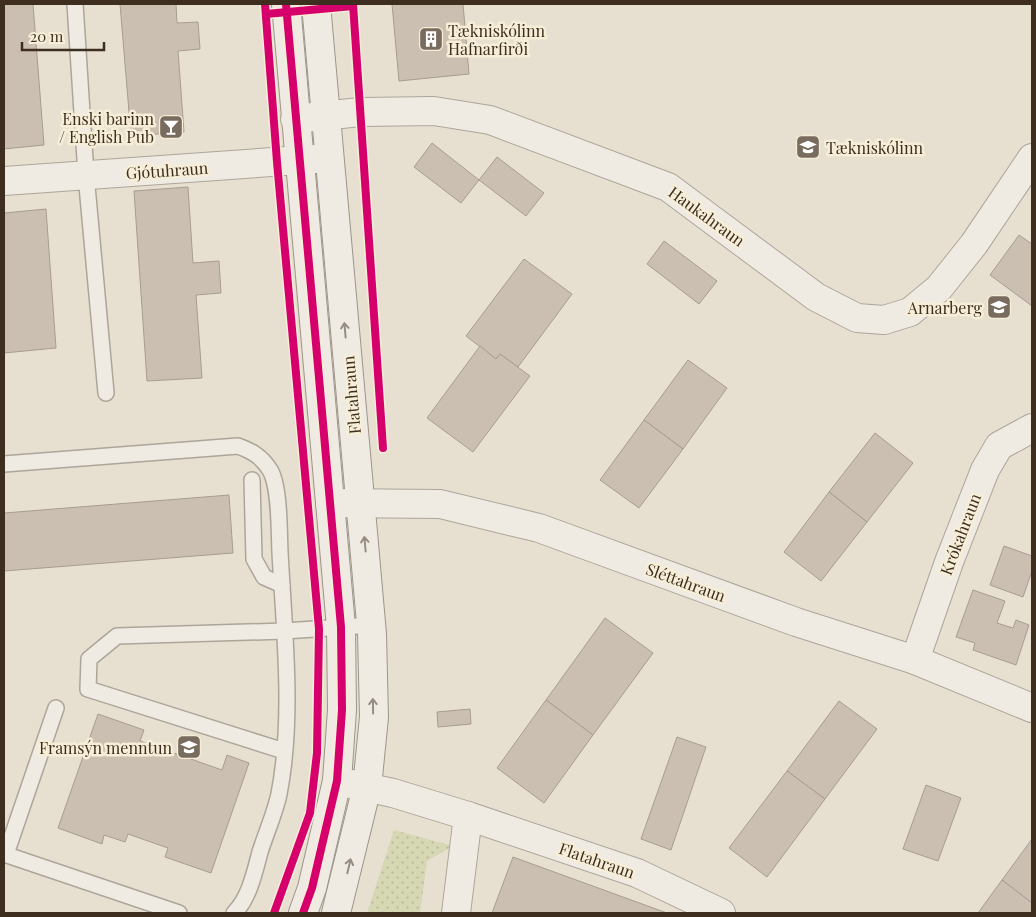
<svg xmlns="http://www.w3.org/2000/svg" width="1036" height="917" font-family="'Playfair Display',serif">
<style>
.grass{fill:url(#grass-dots)}
.building{fill:#cbbfb2;stroke:#a89c90}
.lines{fill:none;stroke-linecap:round;stroke-linejoin:round}
.lane-casing{stroke:#ada599;stroke-width:18}
.street-casing{stroke:#ada599;stroke-width:30}
.secondary-casing{stroke:#9c958a;stroke-width:30}
.lane{stroke:#efebe3;stroke-width:15}
.street{stroke:#efebe3;stroke-width:28}
.secondary{stroke:#efebe3;stroke-width:28}
.cycleway-casing{stroke:#f7eed8;stroke-width:11}
.cycleway{stroke:#d6006c;stroke-width:8}
.oneway{stroke:#968c82}
.labels{text-anchor:middle;dominant-baseline:central;stroke-width:5;stroke-linejoin:round;paint-order:stroke}
.poi-label{font-size:16px;fill:#3d2e20;stroke:#f7eed8;text-anchor:end}
.street-label{font-size:16px;fill:#3d2e20;stroke:#f7eed8}
</style>
<defs>
<pattern id="grass-dots" width="8" height="8" patternUnits="userSpaceOnUse" patternTransform="scale(1.25)"><rect width="8" height="8" fill="#d6d7b3"/><path d="M2 2h.1M6 6h.1" fill="none" stroke="#b9b99a" stroke-width="1.8" stroke-linecap="round"/></pattern>
</defs>
<rect width="100%" height="100%" fill="#e7e0d1"/>
<!-- grass -->
<polygon class="grass" points="394,830 453,846 427,861 420,913 367,913"/>
<!-- building -->
<g class="building">
<polygon points="4,4 33,4 44,145 4,149"/>
<polygon points="120,4 176,4 177,23 198,22 200,49 178,51 184,132 131,136"/>
<polygon points="392,4 463,4 469,74 399,81"/>
<polygon points="432,143 479,180 461,203 414,167"/>
<polygon points="497,157 544,193 526,216 479,180"/>
<polygon points="188,187 193,263 219,261 221,293 196,295 202,378 147,381 134,191"/>
<polygon points="46,209 56,348 4,353 4,213"/>
<polygon points="1019,235 1032,244 1032,306 990,275"/>
<polygon points="664,241 717,281 699,304 647,264"/>
<polygon points="524,259 572,294 518,367 500,354 496,359 466,336"/>
<polygon points="480,346 496,359 500,354 530,376 473,452 427,418"/>
<polygon points="688,360 727,388 683,449 644,420"/>
<polygon points="644,420 683,449 639,508 600,480"/>
<polygon points="875,433 913,463 867,522 829,492"/>
<polygon points="829,492 867,522 821,581 784,552"/>
<polygon points="229,495 233,553 4,571 4,513"/>
<polygon points="1004,546 1032,556 1032,571 1023,597 990,585"/>
<polygon points="973,590 1005,601 997,623 1013,628 1016,620 1029,625 1016,665 973,650 975,643 956,637"/>
<polygon points="605,618 653,653 593,735 546,700"/>
<polygon points="546,700 593,735 544,803 497,768"/>
<polygon points="839,701 877,729 825,799 787,771"/>
<polygon points="470,709 471,724 438,727 437,712"/>
<polygon points="98,714 144,730 140,741 222,770 227,755 249,763 211,873 165,857 168,848 128,834 125,842 104,835 102,844 58,828"/>
<polygon points="677,737 706,747 671,850 641,839"/>
<polygon points="787,771 825,799 767,877 729,848"/>
<polygon points="926,785 961,798 938,861 903,849"/>
<polygon points="1032,839 1032,903 1002,880"/>
<polygon points="513,857 667,913 492,913"/>
<polygon points="1002,880 1032,903 1032,913 978,913"/>
</g>
<g class="lines">
<defs>
<g id="lane">
<polyline points="75,4 86,175 106,393"/>
<path d="M4 464 238 446C252 451 262 457 270 470 280 486 279 533 280 552 284 630 294 717 279 794 275 813 266 833 260 852 255 871 249 899 234 913"/>
<polyline points="252,480 254,559 264,577 282,585"/>
<polyline points="284,751 88,689 89,659 117,636 285,631 372,625"/>
<polyline points="4,854 179,913"/>
<polyline points="6,854 56,708"/>
</g>
<g id="street">
<polyline points="295,119 360,112 434,111 490,120 668,187 816,297 857,318 884,320 910,312 939,288 974,244 1032,158"/>
<polyline points="4,181 329,158"/>
<polyline points="330,503 440,504 539,528 796,622 915,660 1032,708"/>
<polyline points="915,660 949,562 985,470 999,446 1032,428"/>
<polyline points="337,781 393,793 468,816 637,873 721,913"/>
<polyline points="456,913 468,816"/>
</g>
<g id="secondary">
<polyline points="286,4 341,627 342,710 337,781 312,888 303,913"/>
<polyline points="316,4 372,634 374,717 367,787 336,913"/>
</g>
</defs>
<!-- lane casing -->
<use href="#lane" class="lane-casing"/>
<!-- street casing -->
<use href="#street" class="street-casing"/>
<!-- secondary casing -->
<use href="#secondary" class="secondary-casing"/>
<!-- lane -->
<use href="#lane" class="lane"/>
<!-- street -->
<use href="#street" class="street"/>
<!-- secondary -->
<use href="#secondary" class="secondary"/>
<defs>
<g id="cycleway">
<polyline points="265,4 277,162 319,629 317,753 310,813 274,913"/>
<polyline points="286,4 341,627 342,710 337,781 312,888 303,913"/>
<polyline points="353,4 383,448"/>
<polyline points="266,14 353,6"/>
</g>
</defs>
<!-- cycleway casing -->
<use href="#cycleway" class="cycleway-casing"/>
<!-- cycleway -->
<use href="#cycleway" class="cycleway"/>
</g>
<!-- one-way arrows -->
<defs><path id="oneway-shaft" d="M-6 0H5M1.5-3L5.5 0L1.5 3" fill="none" stroke-width="1.6" stroke-linecap="round" stroke-linejoin="round" transform="scale(1.25)"/></defs>
<g class="oneway">
<use href="#oneway-shaft" transform="translate(345 330) rotate(-95)"/>
<use href="#oneway-shaft" transform="translate(365 544) rotate(-95)"/>
<use href="#oneway-shaft" transform="translate(373 706) rotate(-91)"/>
<use href="#oneway-shaft" transform="translate(349 866) rotate(-77)"/>
</g>
<!-- icons -->
<defs>
<symbol id="building-square" viewBox="-11 -11 22 22"><rect x="-9" y="-9" width="18" height="18" rx="4" fill="#786c5e" stroke="#f7eed8"/><path d="M-4-6H4V6H1V3H-1V6H-4ZM-2.5-4.3h1.7v1.8h-1.7ZM.8-4.3h1.7v1.8H.8ZM-2.5-1h1.7V.8h-1.7ZM.8-1h1.7V.8H.8Z" fill="#fff"/></symbol>
<symbol id="bar-square" viewBox="-11 -11 22 22"><rect x="-9" y="-9" width="18" height="18" rx="4" fill="#786c5e" stroke="#f7eed8"/><path d="M-6-5H6L.8 .8V4.5H3.5V6h-7V4.5H-.8V.8Z" fill="#fff"/></symbol>
<symbol id="university-square" viewBox="-11 -11 22 22"><rect x="-9" y="-9" width="18" height="18" rx="4" fill="#786c5e" stroke="#f7eed8"/><path d="M0-5L7-2L0 1L-7-2ZM-4 1L0 2.5L4 1V4Q0 6-4 4Z" fill="#fff"/></symbol>
<symbol id="school-square" viewBox="-11 -11 22 22"><rect x="-9" y="-9" width="18" height="18" rx="4" fill="#786c5e" stroke="#f7eed8"/><path d="M0-5L7-2L0 1L-7-2ZM-4 1L0 2.5L4 1V4Q0 6-4 4Z" fill="#fff"/></symbol>
</defs>
<g fill-rule="evenodd">
<use href="#building-square" x="417" y="25" width="28" height="28"/>
<use href="#bar-square" x="157" y="113" width="28" height="28"/>
<use href="#university-square" x="794" y="133" width="28" height="28"/>
<use href="#school-square" x="985" y="293" width="28" height="28"/>
<use href="#school-square" x="175" y="733" width="28" height="28"/>
</g>
<g class="labels">
<!-- poi labels -->
<g class="poi-label">
<text x="448" y="30" text-anchor="start">Tækniskólinn<tspan x="448" dy="18">Hafnarfirði</tspan></text>
<text x="154" y="118">Enski barinn<tspan x="154" dy="18">/ English Pub</tspan></text>
<text x="826" y="147" text-anchor="start">Tækniskólinn</text>
<text x="982" y="307">Arnarberg</text>
<text x="172" y="747">Framsýn menntun</text>
</g>
<!-- street labels -->
<g class="street-label">
<text transform="translate(167 170) rotate(-4)">Gjótuhraun</text>
<text transform="translate(707 216) rotate(36)">Haukahraun</text>
<text transform="translate(351 395) rotate(-95)">Flatahraun</text>
<text transform="translate(960 534) rotate(-69)">Krókahraun</text>
<text transform="translate(686 582) rotate(20)">Sléttahraun</text>
<text transform="translate(597 860) rotate(19)">Flatahraun</text>
</g>
</g>
<!-- border -->
<rect width="1036" height="917" fill="none" stroke="#3d2e20" stroke-width="10"/>
<!-- scale -->
<path d="M22 42v8h82v-8" fill="none" stroke="#3d2e20" stroke-width="2.5"/>
<text x="30" y="42" font-size="15" fill="#3d2e20" stroke="#f7eed8" stroke-width="4" paint-order="stroke">20 m</text>
</svg>
